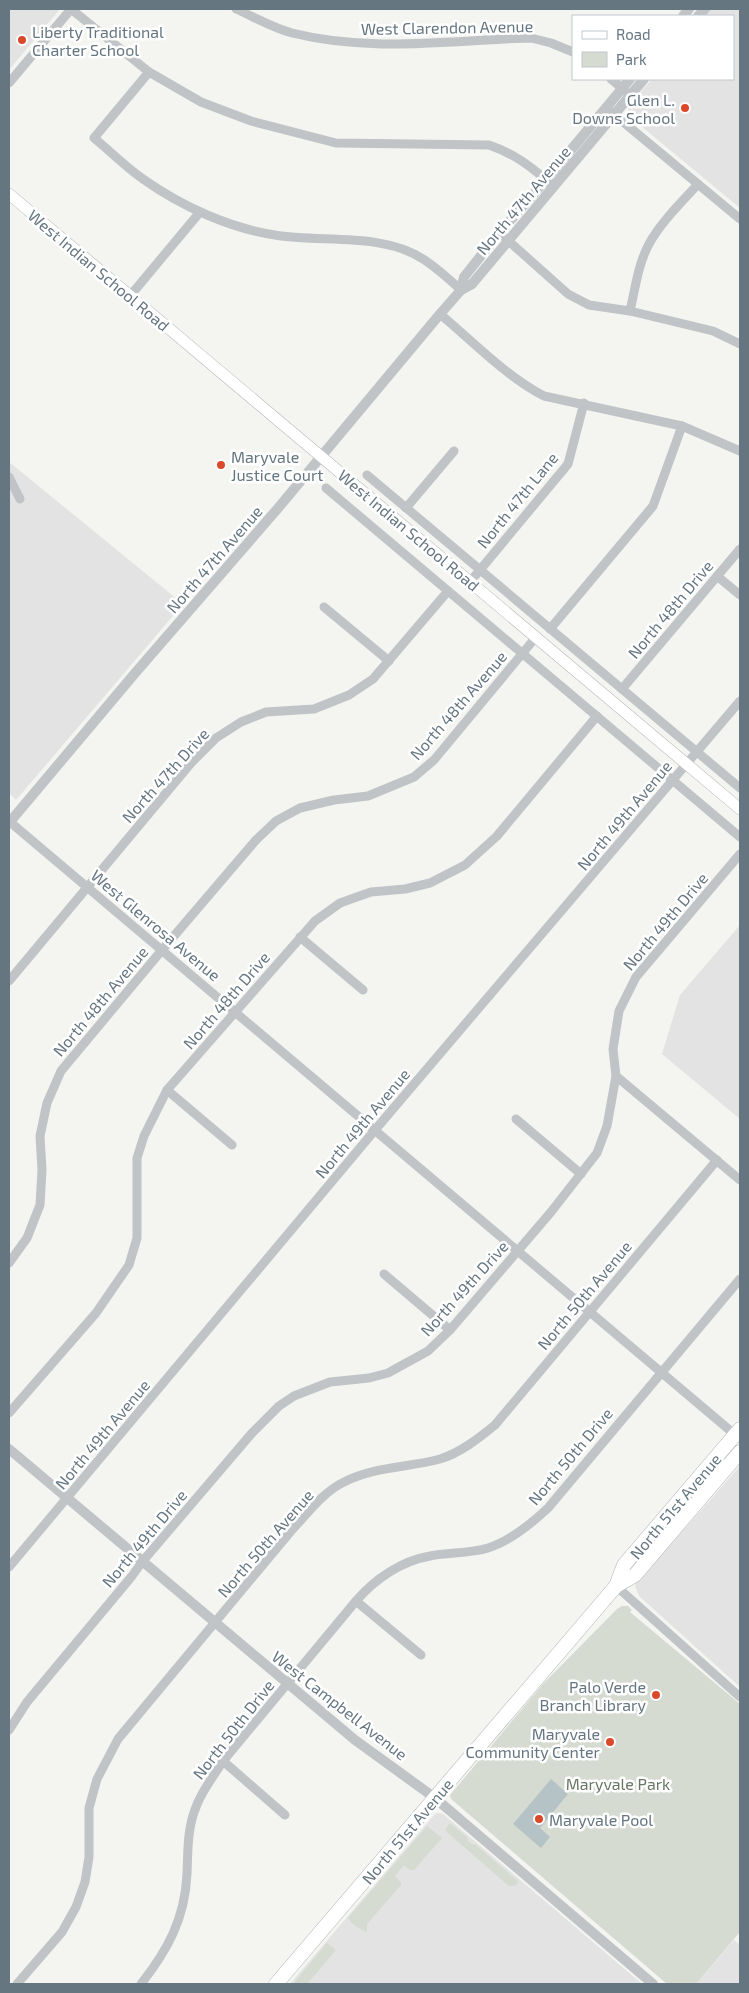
<svg xmlns="http://www.w3.org/2000/svg" width="749" height="1993" font-family="'Exo 2',sans-serif">
<style>
.built{fill:#e2e3e2}
.green{fill:#d6dbd2}
.water{fill:#b6c3c6}
.lines{fill:none;stroke-linecap:round;stroke-linejoin:round}
.secondary-casing{stroke:#b0b6ba;stroke-width:12}
.primary-casing{stroke:#b1b6b9;stroke-width:15}
.minor{stroke:#c0c4c7;stroke-width:9}
.tertiary{stroke:#c0c4c7;stroke-width:10}
.secondary{stroke:#fff;stroke-width:11}
.primary{stroke:#fff;stroke-width:14}
.poi-dot{fill:#db492a;stroke:#fff;stroke-width:2}
.labels{text-anchor:middle;dominant-baseline:central;stroke-width:5;stroke-linejoin:round;paint-order:stroke}
.street-label{font-size:16px;fill:#657681;stroke:#fff}
.poi-label{font-size:16px;fill:#657681;stroke:#fff;text-anchor:start}
.park-label{font-size:16px;fill:#687863;stroke:#fff}
</style>
<rect width="100%" height="100%" fill="#f4f4f1"/>
<!-- built -->
<g class="built">
<polygon points="9,9 60,9 9,70"/>
<polygon points="711,9 740,9 740,208 635,121 628,110 633,101 652,79 733,79 733,16 705,16"/>
<polygon points="9,462 183,604 16,800 9,793"/>
<polygon points="740,925 740,1119 662,1054 680,995"/>
<polygon points="740,1466 740,1687 639,1596 635,1586 637,1580 664,1549 690,1523"/>
<polygon points="439,1813 443,1814 642,1984 290,1984 435,1814"/>
<polygon points="734,1940 740,1945 740,1984 696,1984"/>
</g>
<!-- green -->
<g class="green">
<polygon points="622,1606 628,1606 632,1610 630,1612 740,1704 740,1932 696,1984 667,1984 451,1799 450,1795 543,1684 617,1609"/>
<polygon points="450,1823 468,1838 467,1840 473,1845 475,1844 519,1882 515,1886 509,1886 450,1835 445,1830"/>
<polygon points="427,1826 442,1838 414,1870 410,1870 404,1865 395,1876 401,1882 401,1885 367,1924 367,1931 366,1932 354,1925 348,1918"/>
<polygon points="327,1943 336,1950 307,1984 293,1984"/>
</g>
<!-- water -->
<polygon class="water" points="551,1779 568,1794 540,1828 550,1837 541,1848 513,1824"/>
<g class="lines">
<defs>
<polyline id="secondary" points="9,194 740,809"/>
<g id="primary">
<polyline points="616,1586 624,1565 740,1429"/>
<polyline points="276,1984 616,1586 635,1575 740,1452"/>
</g>
</defs>
<!-- secondary casing -->
<use href="#secondary" class="secondary-casing"/>
<!-- primary casing -->
<use href="#primary" class="primary-casing"/>
<!-- minor -->
<g class="minor">
<path d="M71 9 149 72 201 102 251 121 336 143 489 145C515 154 530 166 550 183"/>
<path d="M236 9C254 17 273 28 292 33 373 53 450 40 531 38L551 43 573 52"/>
<path d="M149 72 94 138C110 151 126 167 143 179 181 206 229 228 275 235 321 243 382 232 423 259 437 268 449 279 461 290"/>
<polyline points="611,79 630,95"/>
<polyline points="9,83 71,9"/>
<polyline points="610,111 740,219"/>
<polyline points="503,236 568,294 589,305 630,311 713,331 740,344"/>
<polyline points="130,296 200,212"/>
<path d="M630 311C635 290 638 264 649 244 661 222 681 203 698 184"/>
<path d="M440 314C471 340 508 378 544 396L682 426 740 451"/>
<polyline points="367,475 740,788"/>
<polyline points="9,477 20,499"/>
<polyline points="326,488 740,837"/>
<polyline points="406,508 454,451"/>
<polyline points="717,576 740,595"/>
<polyline points="470,582 568,464 584,403"/>
<polyline points="324,607 389,661"/>
<polyline points="550,629 653,506 682,426"/>
<polyline points="622,689 740,549"/>
<polyline points="10,822 739,1438"/>
<polyline points="300,937 363,990"/>
<polyline points="9,981 191,763 216,738 241,722 266,712 314,709 349,695 373,679 448,591"/>
<polyline points="616,1076 740,1180"/>
<polyline points="167,1090 232,1145"/>
<polyline points="516,1119 581,1174"/>
<polyline points="9,1263 27,1238 40,1205 42,1170 40,1136 47,1103 61,1071 162,950 256,840 276,821 300,808 334,800 368,796 414,777 434,760 536,637"/>
<polyline points="384,1274 450,1330"/>
<polyline points="9,1413 96,1313 129,1265 137,1238 137,1158 144,1136 167,1090 315,921 340,903 354,898 371,892 405,889 430,883 465,865 497,836 597,716"/>
<polyline points="9,1567 375,1130 740,701"/>
<polyline points="616,1586 740,1697"/>
<polyline points="356,1601 421,1655"/>
<polyline points="9,1730 27,1702 132,1576 142,1562 252,1433 279,1406 294,1396 330,1382 369,1378 388,1373 428,1351 450,1330 551,1212 597,1153 607,1126 616,1076 613,1049 619,1011 636,977 740,854"/>
<polyline points="223,1761 285,1815"/>
<path d="M17 1984 62 1932 76 1907 85 1882 89 1857V1808L97 1779 118 1739 291 1531C307 1514 323 1492 344 1482 376 1466 407 1468 440 1459 460 1453 479 1438 495 1425L717 1160"/>
<path d="M141 1984C167 1951 185 1919 187 1874 188 1851 187 1829 196 1807 202 1790 214 1776 223 1761L356 1601C375 1579 401 1561 430 1556 449 1552 469 1554 488 1548 510 1541 531 1524 548 1508L740 1279"/>
</g>
<!-- tertiary -->
<g class="tertiary">
<polyline points="683,16 689,9"/>
<polyline points="698,16 705,9"/>
<polyline points="461,290 464,277 499,233 546,180 630,79"/>
<polyline points="9,823 136,672 279,507 440,314 461,290 472,284 644,79"/>
<polyline points="9,1449 355,1740 435,1798 653,1984"/>
</g>
<!-- secondary -->
<use href="#secondary" class="secondary"/>
<!-- primary -->
<use href="#primary" class="primary"/>
</g>
<!-- markers -->
<g class="poi-dot">
<circle cx="22" cy="40" r="5"/>
<circle cx="685" cy="108" r="5"/>
<circle cx="221" cy="465" r="5"/>
<circle cx="656" cy="1695" r="5"/>
<circle cx="610" cy="1742" r="5"/>
<circle cx="539" cy="1819" r="5"/>
</g>
<g class="labels">
<!-- street labels -->
<g class="street-label">
<text transform="translate(447 27) rotate(-1)">West Clarendon Avenue</text>
<text transform="translate(523 200) rotate(-50)">North 47th Avenue</text>
<text transform="translate(99 270) rotate(40)">West Indian School Road</text>
<text transform="translate(517 500) rotate(-51)">North 47th Lane</text>
<text transform="translate(409 530) rotate(40)">West Indian School Road</text>
<text transform="translate(214 559) rotate(-49)">North 47th Avenue</text>
<text transform="translate(670 609) rotate(-50)">North 48th Drive</text>
<text transform="translate(458 705) rotate(-49)">North 48th Avenue</text>
<text transform="translate(165 775) rotate(-48)">North 47th Drive</text>
<text transform="translate(624 815) rotate(-50)">North 49th Avenue</text>
<text transform="translate(665 921) rotate(-50)">North 49th Drive</text>
<text transform="translate(156 925) rotate(40)">West Glenrosa Avenue</text>
<text transform="translate(226 1000) rotate(-49)">North 48th Drive</text>
<text transform="translate(100 1001) rotate(-50)">North 48th Avenue</text>
<text transform="translate(362 1123) rotate(-50)">North 49th Avenue</text>
<text transform="translate(464 1288) rotate(-48)">North 49th Drive</text>
<text transform="translate(584 1295) rotate(-50)">North 50th Avenue</text>
<text transform="translate(102 1434) rotate(-50)">North 49th Avenue</text>
<text transform="translate(570 1456) rotate(-50)">North 50th Drive</text>
<text transform="translate(675 1506) rotate(-50)">North 51st Avenue</text>
<text transform="translate(144 1538) rotate(-50)">North 49th Drive</text>
<text transform="translate(265 1543) rotate(-49)">North 50th Avenue</text>
<text transform="translate(340 1705) rotate(38)">West Campbell Avenue</text>
<text transform="translate(233 1729) rotate(-52)">North 50th Drive</text>
<text transform="translate(407 1831) rotate(-50)">North 51st Avenue</text>
</g>
<!-- poi labels -->
<g class="poi-label">
<text x="32" y="31">Liberty Traditional<tspan x="32" dy="18">Charter School</tspan></text>
<text x="675" y="99" text-anchor="end">Glen L.<tspan x="675" dy="18">Downs School</tspan></text>
<text x="231" y="456">Maryvale<tspan x="231" dy="18">Justice Court</tspan></text>
<text x="646" y="1686" text-anchor="end">Palo Verde<tspan x="646" dy="18">Branch Library</tspan></text>
<text x="600" y="1733" text-anchor="end">Maryvale<tspan x="600" dy="18">Community Center</tspan></text>
<text x="549" y="1819">Maryvale Pool</text>
</g>
<!-- park labels -->
<g class="park-label">
<text x="618" y="1783">Maryvale Park</text>
</g>
</g>
<!-- border -->
<rect width="749" height="1993" fill="none" stroke="#657681" stroke-width="20"/>
<!-- legend -->
<rect x="572" y="15" width="162" height="65" fill="#ffffff" stroke="#c1c8cd"/>
<rect x="582" y="31" width="25" height="8" fill="#ffffff" stroke="#c1c8cd"/>
<text x="616" y="40" font-size="15" fill="#657681">Road</text>
<rect x="582" y="52" width="25" height="15" fill="#d6dbd2" stroke="#c1c8cd"/>
<text x="616" y="65" font-size="15" fill="#657681">Park</text>
</svg>
